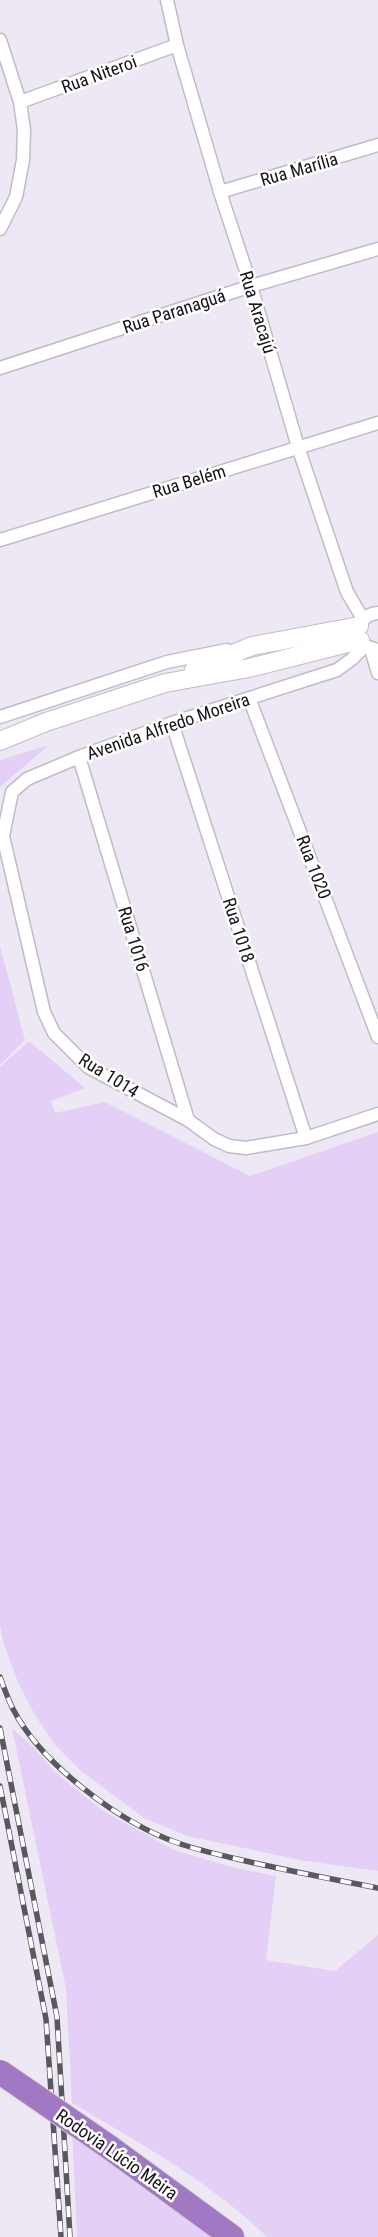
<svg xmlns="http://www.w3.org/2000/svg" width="378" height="2237" font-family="'Roboto Condensed',sans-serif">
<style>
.green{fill:#e4d0f7}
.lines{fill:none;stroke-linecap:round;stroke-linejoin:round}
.street-casing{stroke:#c1bbc7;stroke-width:15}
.secondary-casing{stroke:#c1bbc7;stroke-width:20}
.highway-casing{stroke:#cccbcc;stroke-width:26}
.street{stroke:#fff;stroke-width:12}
.secondary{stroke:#fff;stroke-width:18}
.highway{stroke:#a178c3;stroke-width:24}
.rail-casing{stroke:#5a575e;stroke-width:5.5}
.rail{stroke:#fff;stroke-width:4;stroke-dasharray:11;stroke-linecap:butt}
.highway-bridge-casing{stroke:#cccbcc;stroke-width:26;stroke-linecap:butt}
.highway-bridge{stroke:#a178c3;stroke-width:24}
.labels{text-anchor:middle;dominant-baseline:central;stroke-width:5;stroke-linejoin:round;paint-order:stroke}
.street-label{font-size:18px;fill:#151317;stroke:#fff}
</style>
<rect width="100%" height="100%" fill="#eee7f4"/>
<!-- green -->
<g class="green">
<polygon points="49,745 0,787 0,760"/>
<polygon points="0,946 25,1040 0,1065"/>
<polygon points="29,1041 85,1088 51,1101 55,1113 105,1102 250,1176 378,1132 378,1871 305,1861 187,1836 144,1818 81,1771 55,1745 35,1715 18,1682 4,1645 0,1626 0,1067"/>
<path d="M12 1728 34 1748 58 1775 102 1810 174 1850 232 1867 276 1876 266 1960 335 1971 378 1935V2237H267C212 2183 138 2142 72 2103L66 1989Z"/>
<polygon points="72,2130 213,2237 77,2237"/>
</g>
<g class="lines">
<defs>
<g id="street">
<polyline points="167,0 177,45 220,192 251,286 298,447 347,592 363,619"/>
<polyline points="0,40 20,102 24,130 23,160 16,197 0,229"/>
<polyline points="20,102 177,45"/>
<polyline points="220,192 378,145"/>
<polyline points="0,368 251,286 378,249"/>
<polyline points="0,540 378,423"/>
<path d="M378 613C366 614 360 621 358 633L365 646 378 650"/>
<polyline points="371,649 378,673"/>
<polyline points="249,698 378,1037"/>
<polyline points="0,717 167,662 227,650"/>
<polyline points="172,723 306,1138"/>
<polyline points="79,757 188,1120"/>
<polyline points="0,833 3,836 44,1012 54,1033 88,1067 188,1120 214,1139 229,1146 246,1148 306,1138 378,1114"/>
<polyline points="3,836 12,792 27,779 79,757 172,723 337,670 352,659 365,646"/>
</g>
<g id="secondary">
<polyline points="194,670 252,646 359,626"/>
<polyline points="0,741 46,722 165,683 249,668 360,640"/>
</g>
<polyline id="highway" points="109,2147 232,2237"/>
</defs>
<!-- street casing -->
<use href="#street" class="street-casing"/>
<!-- secondary casing -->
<use href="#secondary" class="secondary-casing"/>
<!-- highway casing -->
<use href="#highway" class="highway-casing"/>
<!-- street -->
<use href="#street" class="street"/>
<!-- secondary -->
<use href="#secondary" class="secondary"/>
<!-- highway -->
<use href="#highway" class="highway"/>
<defs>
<g id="rail">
<path d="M0 1677C4 1688 8 1699 13 1709 41 1764 120 1823 178 1843 197 1850 217 1854 237 1859 284 1870 331 1879 378 1888"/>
<polyline points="0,1728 57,2017 70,2237"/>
<polyline points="0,1786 46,2019 61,2237"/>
</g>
</defs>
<!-- rail casing -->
<use href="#rail" class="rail-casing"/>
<!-- rail -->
<use href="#rail" class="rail"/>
<defs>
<polyline id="highway-bridge" points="0,2072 109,2147"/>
</defs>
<!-- highway-bridge casing -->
<use href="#highway-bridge" class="highway-bridge-casing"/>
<!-- highway-bridge -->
<use href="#highway-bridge" class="highway-bridge"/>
</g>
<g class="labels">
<!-- street labels -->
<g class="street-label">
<text transform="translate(99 74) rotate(-20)">Rua Niteroi</text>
<text transform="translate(299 169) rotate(-16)">Rua Marília</text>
<text transform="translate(174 311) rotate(-18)">Rua Paranaguá</text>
<text transform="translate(258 312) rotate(73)">Rua Aracajú</text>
<text transform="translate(189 481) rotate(-17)">Rua Belém</text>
<text transform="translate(168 726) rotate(-19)">Avenida Alfredo Moreira</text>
<text transform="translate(314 867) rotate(69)">Rua 1020</text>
<text transform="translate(239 930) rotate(72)">Rua 1018</text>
<text transform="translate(134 939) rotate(73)">Rua 1016</text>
<text transform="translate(109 1075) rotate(32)">Rua 1014</text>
<text transform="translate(117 2154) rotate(35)">Rodovia Lúcio Meira</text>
</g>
</g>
</svg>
